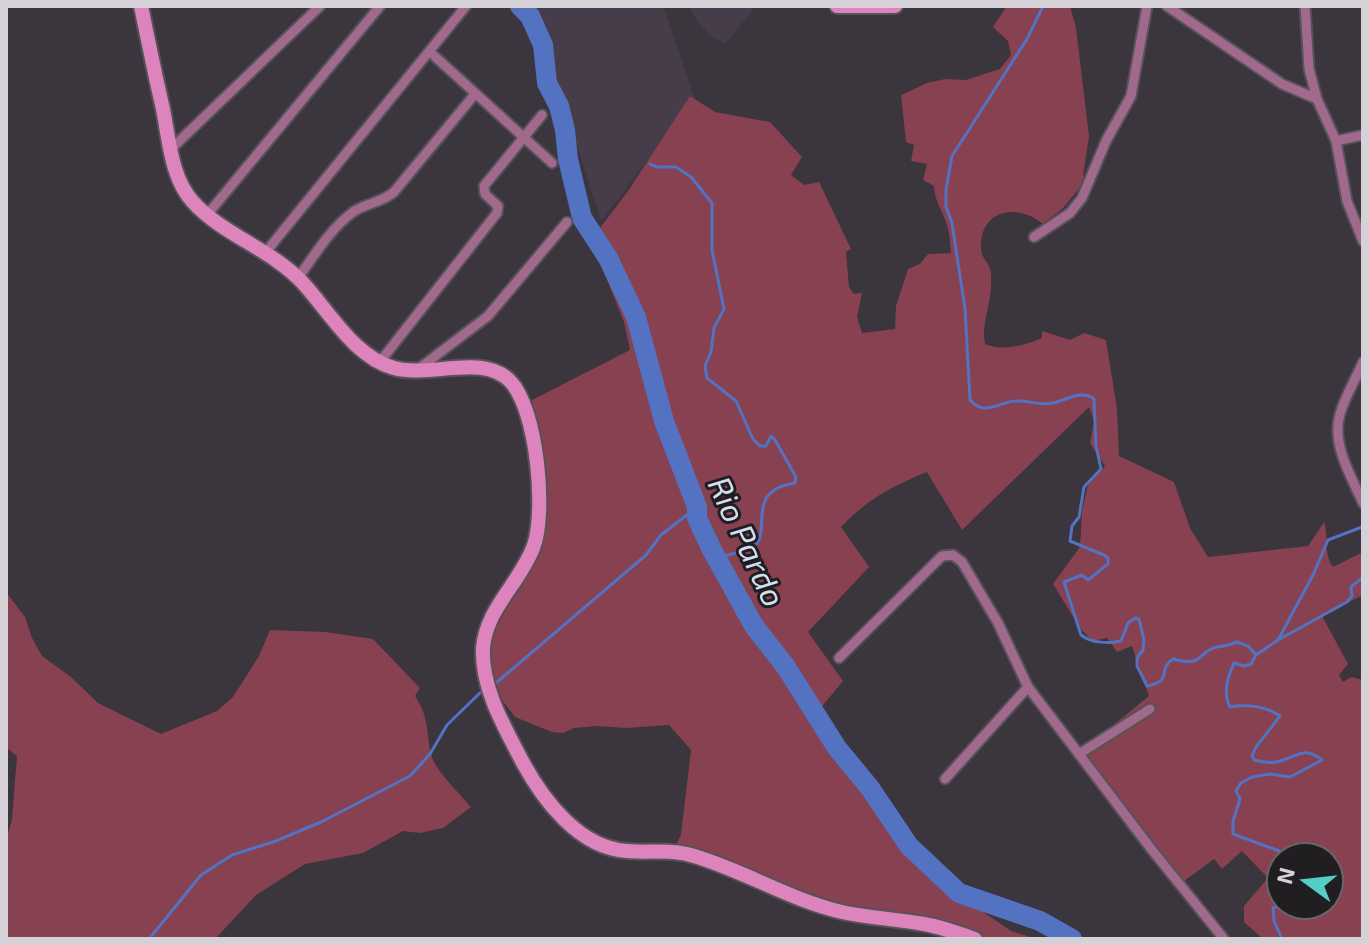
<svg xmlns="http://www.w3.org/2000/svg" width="1369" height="945" font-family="'Exo 2',sans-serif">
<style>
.built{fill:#473c4a}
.green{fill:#874150;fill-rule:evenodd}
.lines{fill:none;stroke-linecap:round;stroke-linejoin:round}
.stream{stroke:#5372c1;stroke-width:3}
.river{stroke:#5372c1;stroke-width:20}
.street-casing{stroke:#575159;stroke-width:13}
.secondary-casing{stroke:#575159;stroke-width:18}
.street{stroke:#a16a8c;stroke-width:9}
.secondary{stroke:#dc84bb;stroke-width:14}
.labels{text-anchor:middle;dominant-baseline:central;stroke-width:6;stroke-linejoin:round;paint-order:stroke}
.water-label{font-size:32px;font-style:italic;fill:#d4def3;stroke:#211e22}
</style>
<rect width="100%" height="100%" fill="#3b353e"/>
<!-- built -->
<g class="built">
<polygon points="533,6 663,6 695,99 601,221"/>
<polygon points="689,6 756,6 725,44 711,36 698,22"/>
</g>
<!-- green -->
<g class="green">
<path d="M1007 6H1070L1076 28 1089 136 1083 176 1087 179 1063 208 1043 224C1019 203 980 209 981 247 981 258 987 260 990 269 992 274 991 282 991 288 990 306 981 327 985 344 1003 352 1025 345 1042 338V331L1070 340 1084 333 1106 340 1117 409 1119 456 1174 482 1190 528 1208 557 1308 546 1324 522C1329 538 1323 553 1333 567L1363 552V595L1322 616 1348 664 1339 675 1343 682 1351 677 1363 680V939H1263L1244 922V906L1268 878 1242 851 1222 869 1214 859 1180 884 1078 754 1149 696 1132 646 1117 652 1107 638 1092 641 1080 628 1053 584 1080 547 1082 511 1088 485 1105 466 1090 443 1094 421 1089 407 962 530 927 472C890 487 868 499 841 527L869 567 808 632 843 681 814 716 857 766 900 835 960 896 1011 931 1037 939H971L808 900 675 848 681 834 691 750 669 725 626 728 597 726 574 728 563 733 552 732 515 717 487 681 493 634 541 545 546 496 532 400 630 350 624 322 591 240 628 191 690 96 715 112 770 122 802 157 791 175 804 185 819 182 851 249 846 252 849 287 854 294 862 293 857 317 862 333 895 329 896 306 908 269 920 264 928 254 951 253C950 243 950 234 947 225 942 210 935 202 934 186L923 180 927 164 911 161 914 145 906 142 901 95 927 83 945 79 966 80 1000 69 1011 55 1008 41 993 27ZM1281 857H1329V905H1281Z"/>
<path d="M6 592 25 617 32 638 42 656 71 677 98 703 161 734 217 711 233 697 259 656 270 630 325 632 373 639 420 688 415 696C431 721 425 732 432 757 436 771 461 795 471 807L443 828 420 833 403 831 363 853 305 864 256 895 215 939H6V841L12 819 17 756 8 749 6 745Z"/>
</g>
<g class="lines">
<!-- stream -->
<g class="stream">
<path d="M1043 6 1027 39 952 156 946 190V207L952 223 965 309 970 400C985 417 998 402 1016 401 1029 400 1039 406 1053 403 1067 400 1082 389 1094 399L1096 446 1101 469 1084 487 1079 517 1072 526 1070 541 1104 555 1108 558V564L1088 580 1082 575 1064 582 1081 635C1091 643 1109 644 1121 641L1128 623 1135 618 1139 619 1144 640 1143 650 1137 658V666L1147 686C1175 680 1156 670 1173 659 1205 668 1197 651 1217 647 1225 646 1230 645 1237 642L1248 646 1256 655"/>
<path d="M650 164 657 167H676L691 177 712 203V250L724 309 714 328 711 352 705 366 707 378 736 401 753 439 760 446H766L771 436 775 440 796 477 795 483C743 491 773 531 754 546 746 553 733 552 723 557L720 565"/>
<polyline points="1278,640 1314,573 1328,540 1362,527"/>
<polyline points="496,683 646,555 661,535 697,507"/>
<path d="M1317 857 1282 852 1233 834V821L1240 799 1236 791 1241 783 1252 777 1270 774 1290 777 1322 760C1305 745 1296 757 1280 761 1272 764 1262 762 1254 760L1252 756 1256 747 1280 716C1266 706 1246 704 1230 707 1223 694 1228 676 1234 663L1245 666 1251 664 1256 655 1278 640 1347 602 1352 596 1351 587 1363 577"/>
<polyline points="1329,863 1333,868 1329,874"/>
<polyline points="149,939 201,875 232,855 276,841 321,822 410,776 430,754 447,725 483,690"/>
<polyline points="1282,939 1274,921 1273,908 1278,906 1293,913 1305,905"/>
</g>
<!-- river -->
<polyline class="river" points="520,6 530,16 543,45 547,83 559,106 565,130 568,159 582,218 608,258 636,317 664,421 697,507 697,518 712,550 754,626 786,667 837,748 870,788 909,846 959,893 1040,921 1072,939"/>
<defs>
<g id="street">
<polyline points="1167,6 1282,84 1317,99"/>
<polyline points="1305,6 1309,69 1317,99 1336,141 1347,201 1363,241"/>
<polyline points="430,52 552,163"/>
<polyline points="1336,141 1363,135"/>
<polyline points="171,149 320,6"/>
<polyline points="207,215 380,6"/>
<polyline points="1034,237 1070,213 1082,198 1106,141 1131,96 1147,6"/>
<polyline points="265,253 466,6"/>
<path d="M298 278C314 256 330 229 353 212 366 203 381 203 394 192L475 94"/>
<path d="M1363 362C1356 379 1345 396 1340 414 1331 444 1351 476 1363 503"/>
<polyline points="379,363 497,213 498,206 485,194 484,186 542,115"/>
<polyline points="417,370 488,316 567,222"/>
<polyline points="839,658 942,556 953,555 962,562 998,623 1028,687"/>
<polyline points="1079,754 1150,709"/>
<polyline points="945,779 1028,687 1152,850 1224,939"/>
</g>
<g id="secondary">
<path d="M141 6C148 40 155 75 163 109 169 139 171 178 193 202 223 235 271 249 302 282 329 311 354 357 394 368 431 378 483 353 510 381 537 408 547 514 533 548 519 584 486 609 483 648 481 688 505 728 522 761 543 800 579 848 627 851 649 853 672 849 694 856 745 871 790 900 842 912 869 918 897 919 924 924 941 927 958 933 975 939"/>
<polyline points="837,6 895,6"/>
</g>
</defs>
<!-- street casing -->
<use href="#street" class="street-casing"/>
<!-- secondary casing -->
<use href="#secondary" class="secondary-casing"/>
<!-- street -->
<use href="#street" class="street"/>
<!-- secondary -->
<use href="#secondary" class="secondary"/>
</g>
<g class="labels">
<!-- water labels -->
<g class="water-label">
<text transform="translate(748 541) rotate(65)">Rio Pardo</text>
</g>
</g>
<!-- border -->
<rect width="1369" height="945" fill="none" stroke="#d5d1d6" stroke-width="16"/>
<!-- north arrow -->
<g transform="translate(1305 881) rotate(285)"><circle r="38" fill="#211e22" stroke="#69666a" stroke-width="2"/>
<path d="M0-6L14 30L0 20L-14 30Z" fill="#54cdc6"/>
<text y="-12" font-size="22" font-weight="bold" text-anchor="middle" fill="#d5d1d6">N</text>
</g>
</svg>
